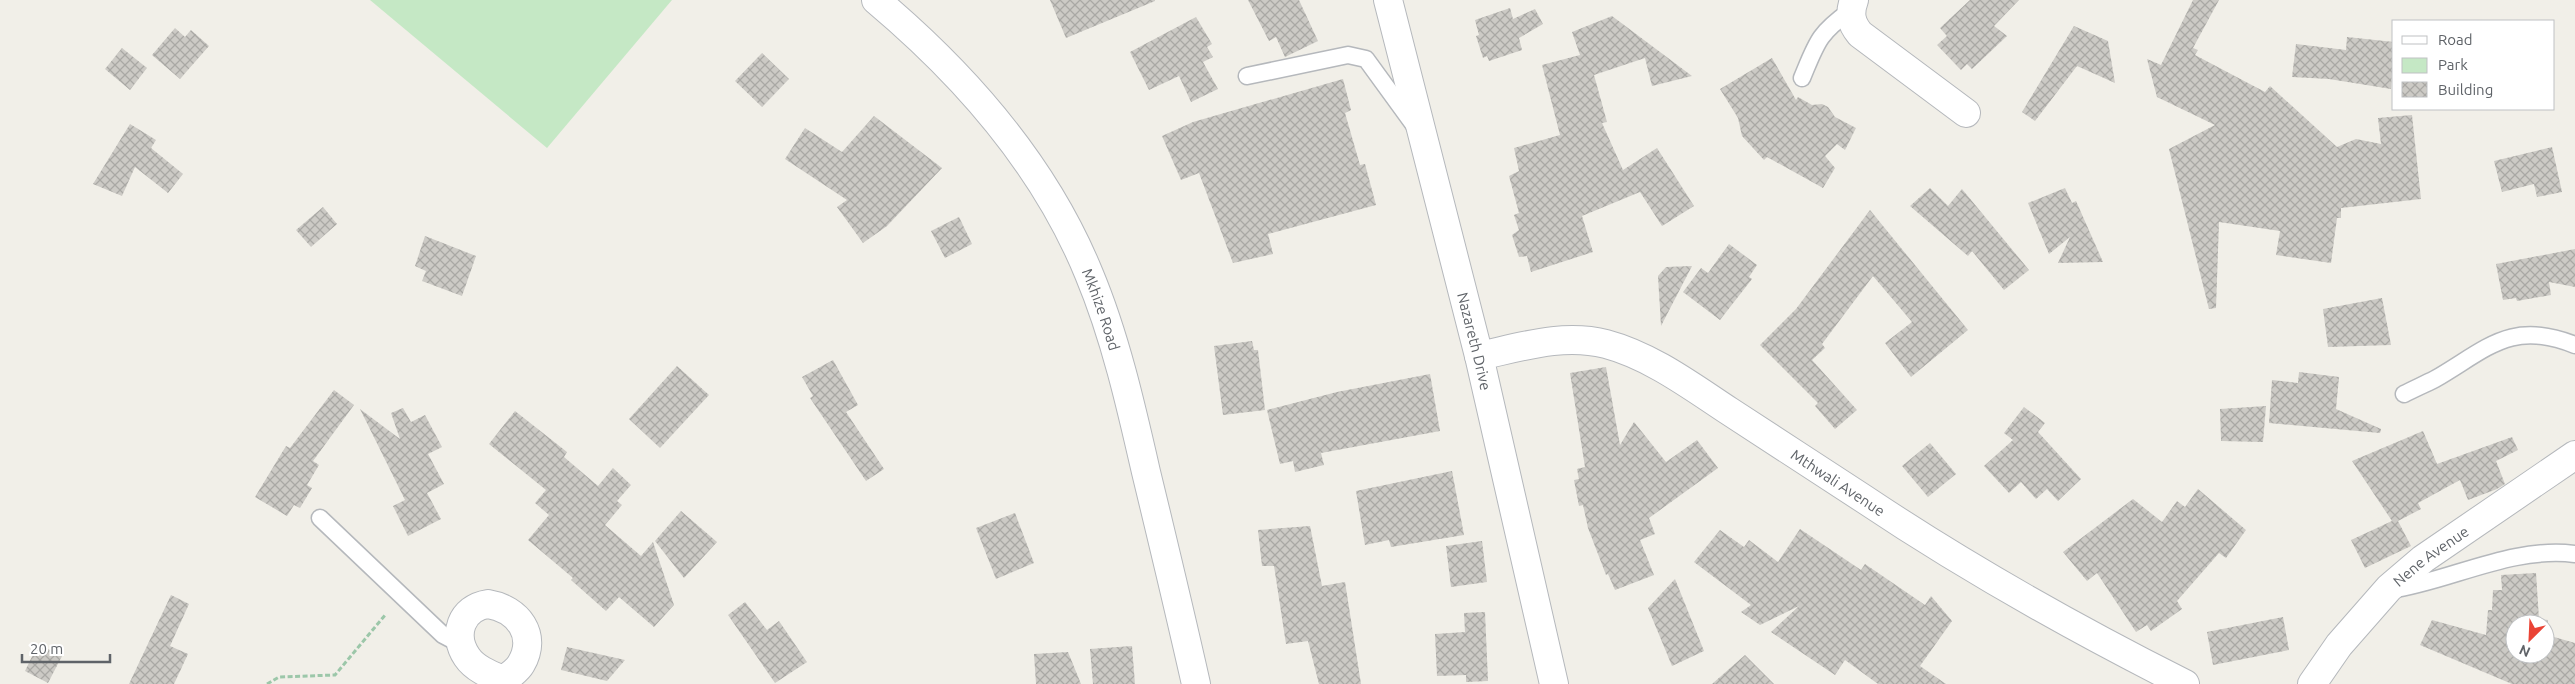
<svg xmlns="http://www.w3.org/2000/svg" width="2575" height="684" font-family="Ubuntu,sans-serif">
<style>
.park{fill:#c5e8c5}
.building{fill:url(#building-cross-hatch);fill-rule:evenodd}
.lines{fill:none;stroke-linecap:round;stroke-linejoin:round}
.service-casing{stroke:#b5b8bc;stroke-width:19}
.minor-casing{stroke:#b5b8bc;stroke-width:30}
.path{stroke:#9cc7a9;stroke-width:3;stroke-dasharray:5 2.5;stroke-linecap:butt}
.service{stroke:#fff;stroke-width:16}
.minor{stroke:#fff;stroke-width:28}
.labels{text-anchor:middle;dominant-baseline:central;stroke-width:5;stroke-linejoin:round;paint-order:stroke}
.street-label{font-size:15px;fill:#5f6368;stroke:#fff}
</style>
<defs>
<pattern id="building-cross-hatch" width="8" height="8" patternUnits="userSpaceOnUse" patternTransform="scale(1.25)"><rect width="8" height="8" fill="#cccac5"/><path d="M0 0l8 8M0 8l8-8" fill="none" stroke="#a9a8a4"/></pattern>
</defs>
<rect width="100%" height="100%" fill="#f1efe8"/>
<!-- park -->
<polygon class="park" points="370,0 672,0 547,148"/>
<!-- building -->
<g class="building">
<polygon points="1050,0 1155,0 1155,1 1066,38"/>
<polygon points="1248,0 1299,0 1318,41 1285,57 1276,37 1269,41"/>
<polygon points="1970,0 2019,0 1994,26 2007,36 1972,69 1967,64 1961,70 1937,45 1947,36 1940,28"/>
<polygon points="2193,0 2219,0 2193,48 2198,50 2195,55 2265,92 2270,86 2337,147 2356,139 2381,144 2378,118 2412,115 2421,199 2341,208 2341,218 2337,218 2331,263 2276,255 2280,231 2219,222 2216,308 2209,309 2169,149 2215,125 2157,97 2147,59 2161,65"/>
<polygon points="1510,8 1513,19 1535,9 1543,24 1519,38 1522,50 1489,61 1487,56 1483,58 1476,36 1479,35 1475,20"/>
<polygon points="1612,16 1692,76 1652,86 1645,58 1594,75 1607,122 1602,123 1623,170 1657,148 1694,206 1662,226 1640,192 1582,216 1593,252 1531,272 1527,256 1519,257 1512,235 1519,230 1514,215 1519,213 1509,176 1519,171 1514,148 1560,135 1542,65 1580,55 1572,32"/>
<polygon points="1196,17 1212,44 1207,47 1213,57 1203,62 1218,89 1191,102 1179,76 1149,90 1130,52"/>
<polygon points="2074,26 2108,41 2115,83 2077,66 2035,121 2022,112"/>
<polygon points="175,28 185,37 191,30 209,46 180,79 152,55"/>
<polygon points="2347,37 2394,42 2391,89 2329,79 2292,77 2296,44 2346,50"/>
<polygon points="122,48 147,68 130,90 105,69"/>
<polygon points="762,53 789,79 762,107 735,81"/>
<polygon points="1772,58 1796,100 1798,97 1812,105 1822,104 1828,107 1835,117 1856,128 1845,150 1837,144 1825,156 1835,168 1823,188 1767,157 1764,160 1742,136 1738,118 1720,89"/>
<polygon points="1343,79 1351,110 1345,113 1360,165 1365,164 1376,205 1268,234 1273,254 1233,263 1199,173 1181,180 1162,136 1193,122"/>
<polygon points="874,116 942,168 887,226 863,243 837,207 847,200 785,159 805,128 842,152"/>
<polygon points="130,124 156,140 151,148 183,174 168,193 135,167 122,196 93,184"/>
<polygon points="2552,147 2562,192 2537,197 2534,184 2502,192 2494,161"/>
<polygon points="1930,188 1948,206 1962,189 2029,270 2004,290 1972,251 1968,256 1910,206"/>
<polygon points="2065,188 2072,203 2076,201 2103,262 2058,263 2070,237 2049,254 2028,203"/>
<polygon points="323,207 337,224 311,247 296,230"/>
<polygon points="1870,210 1968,330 1911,377 1885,343 1912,322 1873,276 1822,344 1825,348 1812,360 1857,410 1835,429 1815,406 1818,403 1760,345 1796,309"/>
<polygon points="959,217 972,244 945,258 931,231"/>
<polygon points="425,236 476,256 462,296 422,281 426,271 415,266"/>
<polygon points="1729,244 1757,265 1749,277 1752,279 1720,320 1683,292 1701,268 1708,273"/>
<polygon points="2575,249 2575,287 2549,282 2551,295 2517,301 2516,298 2503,300 2496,264"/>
<polygon points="1692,266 1661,326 1658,276 1666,267"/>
<polygon points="2382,298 2391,345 2328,347 2323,309"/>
<polygon points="1252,341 1254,350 1258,350 1265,410 1223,415 1214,346"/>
<polygon points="833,360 858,405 846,412 884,469 866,481 810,398 813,396 802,377"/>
<polygon points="677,366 709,395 660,448 629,419"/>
<polygon points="1606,367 1620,445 1634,422 1666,462 1697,440 1718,468 1649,518 1655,534 1640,540 1654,575 1615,590 1608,574 1606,575 1588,528 1583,505 1579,506 1574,480 1579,479 1577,469 1585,467 1570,373"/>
<polygon points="2299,372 2339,377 2336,409 2381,429 2380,433 2269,423 2272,380 2298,383"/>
<polygon points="1430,374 1440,431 1321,453 1324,465 1295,472 1293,461 1280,464 1267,410 1337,392"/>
<polygon points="334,390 354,405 313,461 319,465 307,485 312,488 300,508 294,505 287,516 255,497 286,446 290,448"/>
<polygon points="2266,406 2263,442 2221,441 2220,409"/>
<polygon points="2024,407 2045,423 2038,432 2081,479 2058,501 2047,489 2036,499 2021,482 2009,493 1984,466 2013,440 2004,433"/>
<polygon points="403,408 411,422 425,415 442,447 428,454 444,484 427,493 441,519 408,536 393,506 405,500 360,409 400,439 391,413"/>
<polygon points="515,411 567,452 564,457 598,486 613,468 631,485 617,501 622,505 605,525 641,556 653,542 674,605 654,627 619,597 606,611 571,580 573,578 528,540 549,515 535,503 546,490 489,444"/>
<polygon points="2423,431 2437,464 2512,437 2518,450 2496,461 2505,484 2497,489 2468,500 2460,480 2418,503 2421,509 2398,521 2411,546 2365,568 2351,540 2392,521 2352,461"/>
<polygon points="1930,443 1956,474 1928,497 1902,466"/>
<polygon points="1452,471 1464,535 1391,547 1389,540 1365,545 1356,491"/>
<polygon points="2198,489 2246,530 2226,558 2219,553 2177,601 2182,609 2151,631 2147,625 2136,632 2097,573 2087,581 2063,552 2133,499 2162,522 2177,501 2185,507"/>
<polygon points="681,511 717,542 684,578 655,541"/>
<polygon points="1015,513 1034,563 996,579 976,528"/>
<polygon points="1310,526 1322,586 1345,582 1361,684 1319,684 1308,641 1286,644 1274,566 1262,566 1258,530"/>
<polygon points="1800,529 1861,570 1865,564 1925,605 1931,596 1952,621 1920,666 1946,684 1878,684 1845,660 1835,675 1771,632 1799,606 1760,625 1741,612 1751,605 1694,562 1720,530 1744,547 1749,540 1778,562"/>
<polygon points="1482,541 1487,582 1451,587 1446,546"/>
<path d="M2536 573 2539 619 2548 620 2547 635 2575 643V684H2512L2420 645 2432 620 2486 635 2488 610H2492L2493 590H2502L2501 575ZM2515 624H2545V654H2515Z"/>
<polygon points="1675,579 1704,651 1672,666 1648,608"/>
<polygon points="171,595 189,604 170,646 188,654 174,684 129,684"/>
<polygon points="745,602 767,630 779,621 807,662 775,683 728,615"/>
<polygon points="1485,612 1488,681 1466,682 1466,675 1437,676 1435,634 1465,632 1464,613"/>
<polygon points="2283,617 2289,650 2213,665 2207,632"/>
<polygon points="38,644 62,656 48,683 25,671"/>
<polygon points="1132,646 1135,684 1093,684 1090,649"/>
<polygon points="567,647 625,660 607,681 561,670"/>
<polygon points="1068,652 1081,684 1036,684 1034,654"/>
<polygon points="1745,655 1774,684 1712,684"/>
</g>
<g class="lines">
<defs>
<g id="service">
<polyline points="1247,76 1348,55 1366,59 1414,125"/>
<path d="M1802 78C1817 42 1818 34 1850 11"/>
<path d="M2404 394C2414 389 2425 384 2435 379 2487 349 2511 319 2575 345"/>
<polyline points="320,518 443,635 462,645"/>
<path d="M2390 590C2451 581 2511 546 2575 554"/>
</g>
<g id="minor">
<path id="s1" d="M876 0C964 74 1045 166 1089 274 1115 336 1131 406 1146 472 1163 542 1180 613 1196 684"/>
<path id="s2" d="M1388 0 1479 356 1554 684"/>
<path d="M1854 0C1849 14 1851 23 1860 34L1966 113"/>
<path id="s3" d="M1479 356C1521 347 1563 333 1606 344 1651 356 1691 386 1729 411 1774 440 1819 470 1864 499 1967 568 2074 628 2185 684"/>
<path d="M488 604C518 609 538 635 521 664 517 671 509 676 503 680 491 675 475 669 467 657 452 635 461 608 488 604Z"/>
<path id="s4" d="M2312 684 2339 645 2389 588 2423 559 2575 455"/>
</g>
</defs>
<!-- service casing -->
<use href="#service" class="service-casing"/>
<!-- minor casing -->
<use href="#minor" class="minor-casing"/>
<!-- path -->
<polyline class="path" points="267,684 279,677 335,675 386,614"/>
<!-- service -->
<use href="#service" class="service"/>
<!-- minor -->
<use href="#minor" class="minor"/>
</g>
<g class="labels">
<!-- street labels -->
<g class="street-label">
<text stroke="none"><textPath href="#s1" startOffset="388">Mkhize Road</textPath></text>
<text stroke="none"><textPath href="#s2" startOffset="352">Nazareth Drive</textPath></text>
<text stroke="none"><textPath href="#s3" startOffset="400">Mthwali Avenue</textPath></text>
<text stroke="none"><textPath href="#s4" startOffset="176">Nene Avenue</textPath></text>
</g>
</g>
<!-- legend -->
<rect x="2392" y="20" width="162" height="90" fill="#ffffff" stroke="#bfc1c3"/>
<rect x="2402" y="36" width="25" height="8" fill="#ffffff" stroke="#bfc1c3"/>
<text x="2438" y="45" font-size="15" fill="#5f6368">Road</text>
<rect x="2402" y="58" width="25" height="15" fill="#c5e8c5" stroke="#bfc1c3"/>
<text x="2438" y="70" font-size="15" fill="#5f6368">Park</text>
<rect x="2402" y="82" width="25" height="15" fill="url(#building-cross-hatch)" stroke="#bfc1c3"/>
<text x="2438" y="95" font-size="15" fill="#5f6368">Building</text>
<!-- north arrow -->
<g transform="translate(2530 639) rotate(204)"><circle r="24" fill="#ffffff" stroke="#bfc1c3"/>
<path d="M0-4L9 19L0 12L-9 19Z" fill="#ea4335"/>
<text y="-8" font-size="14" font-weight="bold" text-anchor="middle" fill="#5f6368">N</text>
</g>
<!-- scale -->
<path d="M22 654v8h88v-8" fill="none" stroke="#5f6368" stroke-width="2.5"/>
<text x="30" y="654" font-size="15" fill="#5f6368" stroke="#ffffff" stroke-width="4" paint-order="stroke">20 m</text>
</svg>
